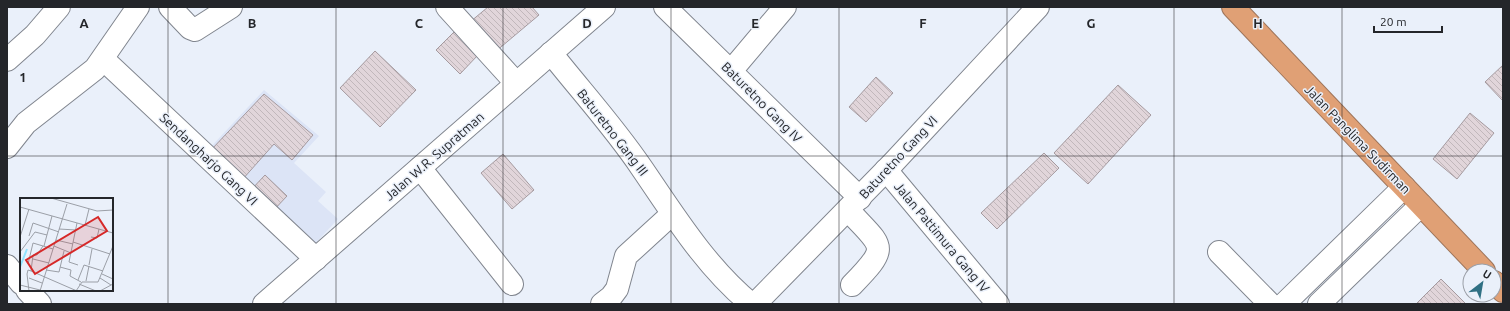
<svg xmlns="http://www.w3.org/2000/svg" width="1510" height="311" font-family="Ubuntu,sans-serif">
<style>
.built{fill:#dce4f6}
.building{fill:url(#building-back-hatch);stroke:#a59a9f}
.lines{fill:none;stroke-linecap:round;stroke-linejoin:round}
.minor-casing{stroke:#80858e;stroke-width:24}
.highway-casing{stroke:#9e755b;stroke-width:24}
.minor{stroke:#fff;stroke-width:22}
.highway{stroke:#e0a075;stroke-width:22}
.grid{fill:none;stroke:#24262a;stroke-width:1;stroke-opacity:0.55}
.labels{text-anchor:middle;dominant-baseline:central;stroke-width:3;stroke-linejoin:round;paint-order:stroke}
.street-label{font-size:13px;fill:#24262a;stroke:#eaf0fa}
.inset-river{fill:none;stroke:#91e2fe;stroke-width:2}
.inset-road{fill:none;stroke:#9b9fa7;stroke-width:1}
.view{fill:#d62828;fill-opacity:0.15;stroke:#d62828;stroke-width:2}
.inset-edge{fill:none;stroke:#24262a;stroke-width:2}
.grid-label{font-size:13px;text-anchor:middle;font-weight:bold;fill:#24262a;stroke:#eaf0fa;stroke-width:3;stroke-linejoin:round;paint-order:stroke}
</style>
<defs>
<pattern id="building-back-hatch" width="6" height="6" patternUnits="userSpaceOnUse"><rect width="6" height="6" fill="#e1d5da"/><path d="M-1 5l2 2M0 0l6 6M5-1l2 2" fill="none" stroke="#c1b7bb"/></pattern>
</defs>
<rect width="100%" height="100%" fill="#eaf0fa"/>
<!-- built -->
<polygon class="built" points="264,90 319,136 294,163 326,192 318,201 338,219 311,248 206,152"/>
<!-- building -->
<g class="building">
<polygon points="488,7 532,7 539,15 495,52 470,22"/>
<polygon points="454,32 478,55 460,74 436,50"/>
<polygon points="375,51 416,90 380,127 340,88"/>
<polygon points="1503,65 1503,101 1485,82"/>
<polygon points="876,77 893,93 866,122 849,107"/>
<polygon points="1118,85 1151,115 1088,184 1054,153"/>
<polygon points="264,94 313,135 292,160 274,144 242,180 211,150"/>
<polygon points="1470,113 1494,133 1457,179 1433,159"/>
<polygon points="1044,153 1059,168 997,229 981,213"/>
<polygon points="503,154 534,190 512,209 481,173"/>
<polygon points="265,175 287,196 272,212 250,191"/>
<polygon points="1441,279 1466,304 1416,304"/>
</g>
<g class="lines">
<defs>
<g id="minor">
<polyline points="170,7 190,28 195,30 231,7"/>
<polyline points="447,7 516,83"/>
<polyline points="665,7 860,198"/>
<path d="M551 53C581 91 614 127 641 167 674 215 705 266 751 304"/>
<polyline points="103,59 316,259"/>
<polyline points="7,60 35,35 59,7"/>
<polyline points="731,71 785,7"/>
<polyline points="7,147 26,123 95,69 138,7"/>
<polyline points="420,168 512,284"/>
<polyline points="886,170 998,304"/>
<path d="M848 210C883 248 891 245 852 285"/>
<polyline points="1219,252 1270,304"/>
<polyline points="7,266 21,283"/>
<polyline points="27,290 40,304"/>
<polyline points="264,304 604,7"/>
<polyline points="602,304 611,297 617,289 626,256 672,214"/>
<polyline points="755,304 893,163 1038,7"/>
<polyline points="1284,304 1404,187"/>
<polyline points="1319,304 1421,205"/>
</g>
<g id="highway">
<polyline points="1233,7 1484,271"/>
<polyline points="1494,282 1503,291"/>
</g>
</defs>
<!-- minor casing -->
<use href="#minor" class="minor-casing"/>
<!-- highway casing -->
<use href="#highway" class="highway-casing"/>
<!-- minor -->
<use href="#minor" class="minor"/>
<!-- highway -->
<use href="#highway" class="highway"/>
</g>
<!-- grid -->
<path class="grid" d="M168 7V304M336 7V304M503 7V304M671 7V304M839 7V304M1007 7V304M1174 7V304M1342 7V304M7 156H1503"/>
<g class="labels">
<!-- street labels -->
<g class="street-label">
<text transform="translate(762 102) rotate(45)">Baturetno Gang IV</text>
<text transform="translate(613 132) rotate(52)">Baturetno Gang III</text>
<text transform="translate(1358 139) rotate(46)">Jalan Panglima Sudirman</text>
<text transform="translate(434 156) rotate(-41)">Jalan W.R. Supratman</text>
<text transform="translate(898 157) rotate(-47)">Baturetno Gang VI</text>
<text transform="translate(209 159) rotate(43)">Sendangharjo Gang VI</text>
<text transform="translate(942 237) rotate(50)">Jalan Pattimura Gang IV</text>
</g>
</g>
<!-- overview -->
<g transform="translate(20 198)">
<rect width="93" height="93" fill="#eaf0fa"/>
<path class="inset-river" d="M0 69 7 51"/>
<path class="inset-road" d="M31 0 77 13 93 12M0 9 93 35M57 25 49 64 58 67M65 27 69 11M39 31 56 32M9 38 13 25 39 34M0 39 9 11M71 39 77 40 79 31M36 42 53 46M53 44 90 56M13 45 33 51M24 48 32 18M34 48 51 55M0 54 15 34 27 37M13 57 11 73 57 93M13 57H17L23 48M13 61 29 65M8 66 13 45M69 67 72 51M40 69 51 72 50 78 61 84M26 72 39 74 44 53M82 76 93 81M9 80 22 85M80 80 91 87M58 82 64 67 83 73M66 83 69 68M78 84 93 48M59 86 76 93M0 87 20 92M9 93 7 76 8 72 11 73M20 93 47 6M56 93 62 84H78M80 93 93 86"/>
<path class="view" d="M78 19 87 33 15 76 6 62Z"/>
<rect width="93" height="93" class="inset-edge"/>
</g>
<g class="grid-label">
<text x="84" y="28">A</text>
<text x="252" y="28">B</text>
<text x="419" y="28">C</text>
<text x="587" y="28">D</text>
<text x="755" y="28">E</text>
<text x="923" y="28">F</text>
<text x="1091" y="28">G</text>
<text x="1258" y="28">H</text>
<text x="23" y="82">1</text>
</g>
<!-- border -->
<rect width="1510" height="311" fill="none" stroke="#24262a" stroke-width="16"/>
<!-- north arrow -->
<g transform="translate(1482 283) rotate(31)"><circle r="19" fill="#eaf0fa" stroke="#9b9fa7"/>
<path d="M0-3L7 15L0 10L-7 15Z" fill="#307084"/>
<text y="-6" font-size="11" font-weight="bold" text-anchor="middle" fill="#24262a">U</text>
</g>
<!-- scale -->
<path d="M1374 26v6h68v-6" fill="none" stroke="#24262a" stroke-width="2"/>
<text x="1380" y="26" font-size="12" fill="#24262a" stroke="#eaf0fa" stroke-width="3" paint-order="stroke">20 m</text>
</svg>
